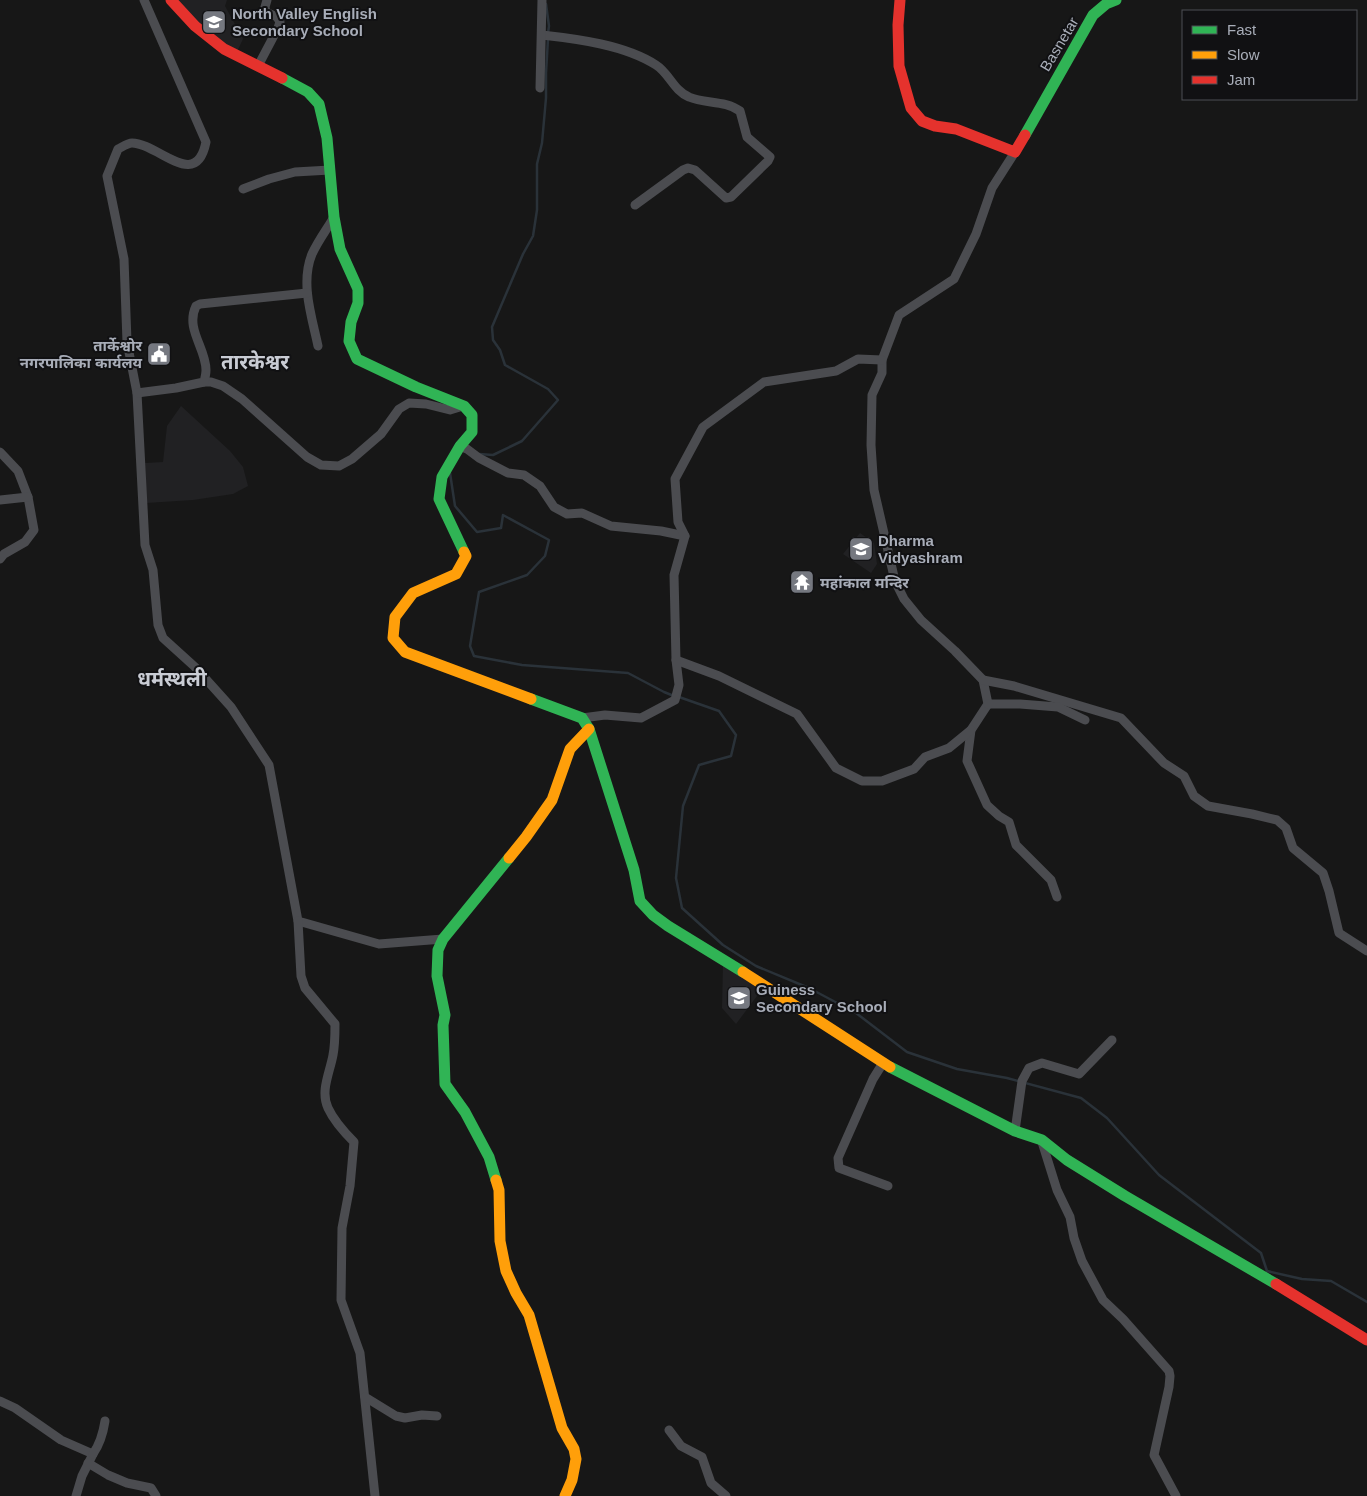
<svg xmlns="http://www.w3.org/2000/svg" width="1367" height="1496" font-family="Arial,'Noto Sans Devanagari',sans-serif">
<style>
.built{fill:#212123}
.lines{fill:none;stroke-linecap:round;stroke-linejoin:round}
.stream{stroke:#2a3239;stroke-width:2.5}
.street{stroke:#4b4c50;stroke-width:9}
.fast{stroke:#30b455;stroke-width:11}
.slow{stroke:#ff9f0a;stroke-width:11}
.jam{stroke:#e5322d;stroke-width:11}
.labels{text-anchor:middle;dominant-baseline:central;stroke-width:4;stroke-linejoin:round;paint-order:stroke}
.poi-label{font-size:15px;font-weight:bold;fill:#a8adb8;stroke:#111113;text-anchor:start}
.street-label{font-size:15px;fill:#a8adb8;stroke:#111113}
.district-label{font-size:20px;font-weight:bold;fill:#c9ccd4;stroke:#111113}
</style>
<rect width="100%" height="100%" fill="#171717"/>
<!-- built -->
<g class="built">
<polygon points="172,0 227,0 225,6 243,39 235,56"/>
<polygon points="181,406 230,451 243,467 248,486 233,494 193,500 146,503 145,463 163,462 167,426"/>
<polygon points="860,533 874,543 877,564 871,573 843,554"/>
<polygon points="723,963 763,988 736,1024 722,1008"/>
</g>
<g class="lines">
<!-- stream -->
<g class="stream">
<polyline points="546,4 549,26 548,33"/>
<polyline points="479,454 493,455 522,441 558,400 548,389 505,365 500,350 493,340 492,327 523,254 533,236 537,210 537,164 542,143 546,98 546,73 548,39"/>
<polyline points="450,473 455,506 477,532 501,528 503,515 549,540 545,556 527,575 479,592 470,646 474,656 522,665 628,673 664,692 674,696"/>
<polyline points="679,697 719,711 736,735 731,756 699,765 683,806 676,878 682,908 723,945 756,966 809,988 856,1013 907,1052 957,1069 1007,1078 1081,1098 1107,1118 1159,1175 1261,1253 1267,1271 1302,1279 1331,1281 1367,1302"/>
</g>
<!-- street -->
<g class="street">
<path d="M144 0 206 142C196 192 158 143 132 143 128 143 122 147 118 149L107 176 124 259 127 342 137 393 145 545 153 570 158 625 163 638 195 667 231 707 269 765 298 921 379 944 443 939"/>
<path d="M542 35C578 39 625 45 656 65 669 73 674 91 689 97 705 104 725 100 740 111L747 137 770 157 768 161 731 197 726 198 695 170 688 168 683 170 635 205"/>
<polyline points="258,66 278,28 280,22 277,17 266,12 265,7 267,0"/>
<polyline points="540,88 542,0"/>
<polyline points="1015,152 992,188 976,234 954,279 899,315 882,360 882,373 872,395 871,445 874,490 895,581 904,599 921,620 955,651 983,680 988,704 971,730 967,761 987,805 999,816 1009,822 1016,845 1051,880 1057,897"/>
<polyline points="243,189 269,179 295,172 330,170"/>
<path d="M318 346C312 317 300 283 312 254 318 241 327 229 334 217"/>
<polyline points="204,382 211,382 223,386 242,399 307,457 321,465 339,466 352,459 381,434 399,409 409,403 426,404 450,410 463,406"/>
<path d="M137 393 176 388 204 382C205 378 206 374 206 370 206 348 185 329 196 306L200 304 307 293"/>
<polyline points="460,446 467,449 479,458 508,473 524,475 540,486 554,507 567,514 582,513 611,526 661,531 685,536"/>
<polyline points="0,452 18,471 28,497 34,530 25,542 4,554 0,559"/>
<polyline points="0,500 28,497"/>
<polyline points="676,660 719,676 797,714 836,768 862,781 882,781 914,769 925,757 949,748 971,730"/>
<polyline points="983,680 1014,686 1121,718 1164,763 1184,776 1194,796 1208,806 1252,814 1277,820 1286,828 1293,848 1323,873 1329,891 1339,933 1367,951"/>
<polyline points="988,704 1020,704 1058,707 1085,720"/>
<polyline points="582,718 605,715 641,718 675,700 679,685 676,660 674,575 685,536 678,522 675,479 703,427 764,382 836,371 858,359 882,360"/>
<path d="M298 921 301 976 305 988 335 1024C335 1035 335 1045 333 1055 330 1072 320 1091 328 1108 334 1121 344 1132 354 1142L350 1186 342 1228 341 1300 360 1353 375 1496"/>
<polyline points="883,1063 873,1079 838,1158 839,1168 888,1186"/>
<polyline points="1015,1131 1022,1081 1029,1068 1042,1063 1079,1074 1112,1040"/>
<polyline points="1042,1142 1057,1190 1070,1217 1074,1238 1082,1261 1103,1300 1123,1319 1169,1371 1170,1376 1169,1387 1154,1455 1176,1496"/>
<polyline points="365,1397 396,1416 405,1418 422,1415 437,1416"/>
<polyline points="0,1401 15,1408 61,1440 93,1454 82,1476 76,1496"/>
<polyline points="669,1430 681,1446 702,1457 711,1483 726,1496"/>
<path d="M93 1454C100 1444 103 1434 105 1421"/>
<polyline points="88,1463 108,1475 127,1483 151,1488 156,1496"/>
</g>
<!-- fast -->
<g class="fast">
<polyline points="282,78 308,92 319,104 327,138 334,217 340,249 358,289 358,303 351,322 349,341 357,359 416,387 464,406 472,415 472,432 460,446 442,477 439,499 464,552"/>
<polyline points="1025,135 1093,15 1106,4 1116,0"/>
<polyline points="531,699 582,718 589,729 634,870 640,901 653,915 668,926 743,972"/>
<polyline points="890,1067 1015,1131 1042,1140 1067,1160 1125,1196 1276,1284"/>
<polyline points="496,1180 489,1157 465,1112 445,1084 443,1025 445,1015 437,976 438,950 443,939 509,858"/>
</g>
<!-- slow -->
<g class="slow">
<polyline points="464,552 466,556 456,574 413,593 395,617 393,638 405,652 531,699"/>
<polyline points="509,858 526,837 552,800 570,749 589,729"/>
<polyline points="743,972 890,1067"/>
<polyline points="496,1180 499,1190 500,1241 506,1271 516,1293 529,1315 562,1428 574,1449 576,1459 572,1480 565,1496"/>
</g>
<!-- jam -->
<g class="jam">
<polyline points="171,0 195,26 224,49 282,78"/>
<polyline points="900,0 898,25 899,66 911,108 922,121 935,126 956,129 1015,152 1025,135"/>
<polyline points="1276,1284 1367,1340"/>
</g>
</g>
<!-- icons -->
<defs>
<symbol id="school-square" viewBox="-11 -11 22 22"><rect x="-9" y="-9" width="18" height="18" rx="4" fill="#757880" stroke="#111113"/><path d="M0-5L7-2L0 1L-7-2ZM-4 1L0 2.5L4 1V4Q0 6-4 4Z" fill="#fff"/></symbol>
<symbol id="civic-square" viewBox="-11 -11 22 22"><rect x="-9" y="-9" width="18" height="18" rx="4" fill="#757880" stroke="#111113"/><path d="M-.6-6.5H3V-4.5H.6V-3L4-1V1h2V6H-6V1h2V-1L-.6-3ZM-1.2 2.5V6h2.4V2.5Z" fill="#fff"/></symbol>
<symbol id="temple-square" viewBox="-11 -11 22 22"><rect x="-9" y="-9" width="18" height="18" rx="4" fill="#757880" stroke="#111113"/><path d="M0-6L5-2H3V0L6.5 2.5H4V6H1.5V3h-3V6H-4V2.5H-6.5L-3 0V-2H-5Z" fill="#fff"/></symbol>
</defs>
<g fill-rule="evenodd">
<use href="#school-square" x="200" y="8" width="28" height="28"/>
<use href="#civic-square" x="145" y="340" width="28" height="28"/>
<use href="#school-square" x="847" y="535" width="28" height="28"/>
<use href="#temple-square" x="788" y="568" width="28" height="28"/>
<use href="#school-square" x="725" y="984" width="28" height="28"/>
</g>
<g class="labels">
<!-- poi labels -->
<g class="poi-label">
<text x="232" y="13">North Valley English<tspan x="232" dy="17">Secondary School</tspan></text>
<text x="142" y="345" text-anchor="end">तार्केश्वोर<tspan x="142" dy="17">नगरपालिका कार्यलय</tspan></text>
<text x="878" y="540">Dharma<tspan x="878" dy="17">Vidyashram</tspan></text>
<text x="820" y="582">महांकाल मन्दिर</text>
<text x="756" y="989">Guiness<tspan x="756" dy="17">Secondary School</tspan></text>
</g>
<!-- street labels -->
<g class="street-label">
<text transform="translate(1059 44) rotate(-59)">Basnetar</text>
</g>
<!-- district labels -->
<g class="district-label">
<text x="255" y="362">तारकेश्वर</text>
<text x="172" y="679">धर्मस्थली</text>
</g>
</g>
<!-- legend -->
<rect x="1182" y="10" width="175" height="90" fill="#111113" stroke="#4d4f55"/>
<rect x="1192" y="26" width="25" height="8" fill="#30b455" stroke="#4d4f55"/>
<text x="1227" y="35" font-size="15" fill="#a8adb8">Fast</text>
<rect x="1192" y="51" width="25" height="8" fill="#ff9f0a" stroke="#4d4f55"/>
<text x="1227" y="60" font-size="15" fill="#a8adb8">Slow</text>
<rect x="1192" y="76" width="25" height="8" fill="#e5322d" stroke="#4d4f55"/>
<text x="1227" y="85" font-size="15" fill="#a8adb8">Jam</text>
</svg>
